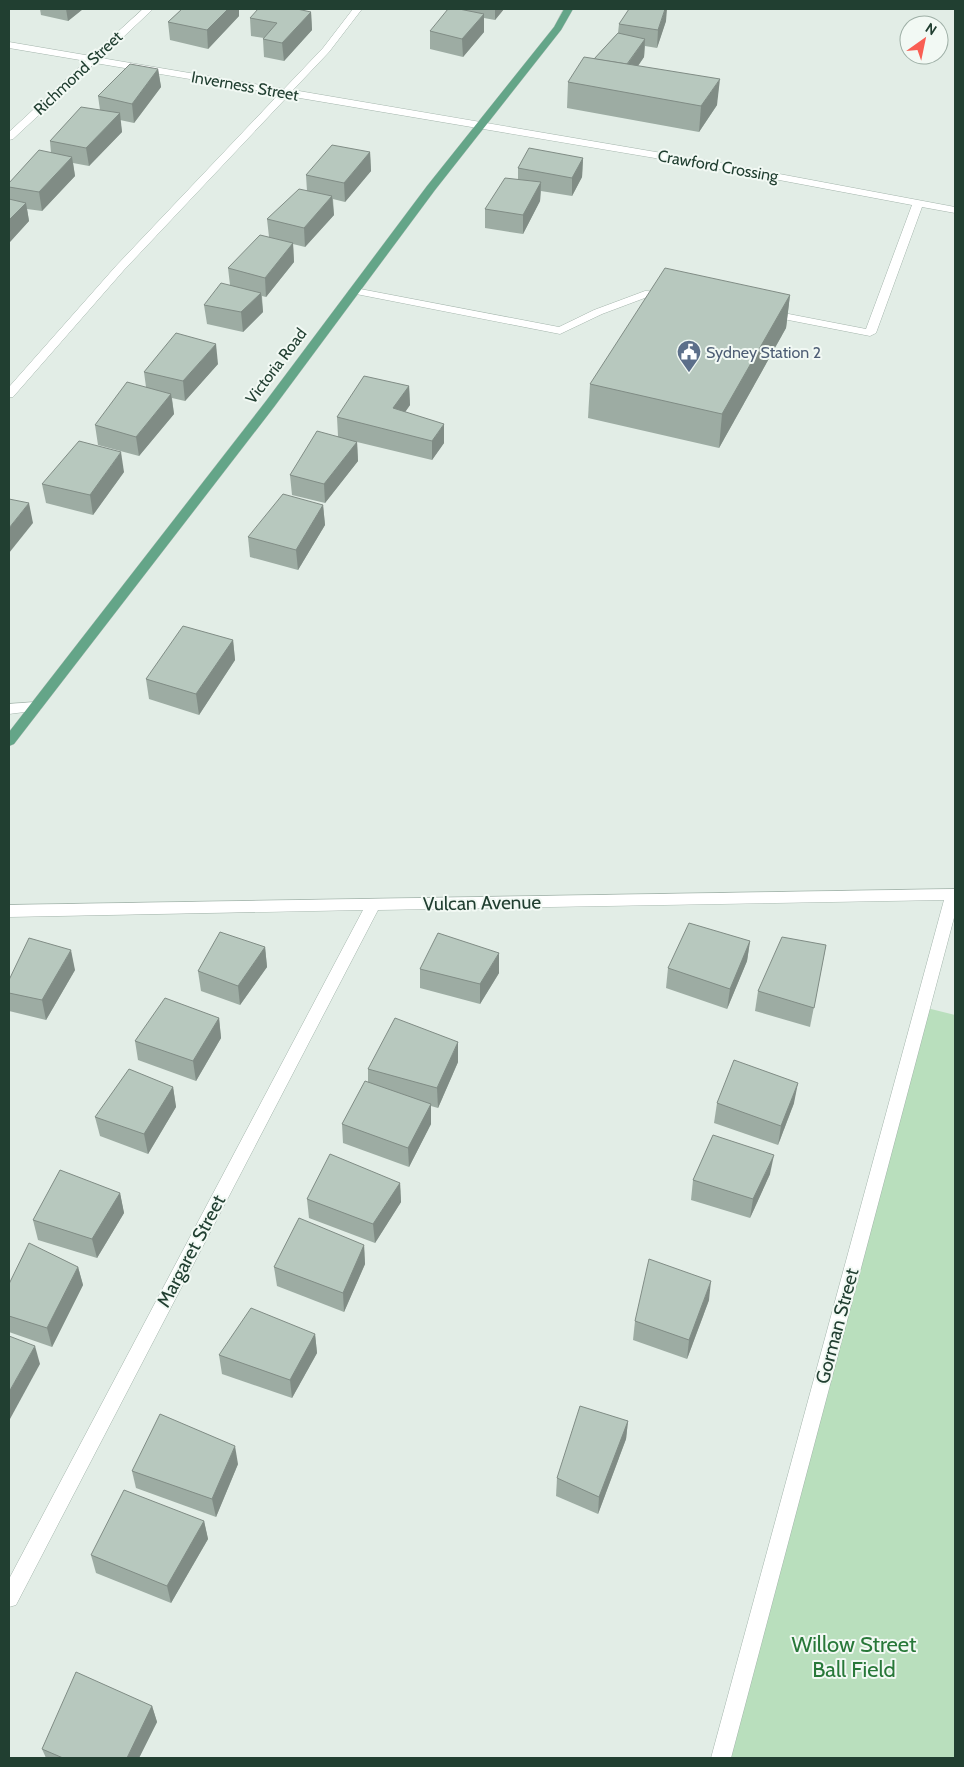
<svg xmlns="http://www.w3.org/2000/svg" width="964" height="1767" font-family="Cabin,sans-serif">
<style>
.green{fill:#b9dfbd}
.lines{fill:none;stroke-linecap:round;stroke-linejoin:round}
.minor-casing{stroke:#a4b5ac;stroke-width:1}
.major-casing{stroke:#c1c9c5;stroke-width:1}
.minor{fill:#fff;fill-rule:evenodd}
.major{fill:#64a588;fill-rule:evenodd}
.wall{fill:#9daca3}
.shaded-wall{fill:#808c85}
.building{fill:#b7c8be;stroke:#808c85}
.labels{text-anchor:middle;dominant-baseline:central;stroke-width:4;stroke-linejoin:round;paint-order:stroke}
.far-street-label{font-size:16px;fill:#213f31;stroke:#f2f9f4}
.far-service-label{font-size:16px;fill:#4e5e75;stroke:#f2f9f4;text-anchor:start}
.street-label{font-size:19px;fill:#213f31;stroke:#f2f9f4}
.near-park-label{font-size:22px;fill:#287839;stroke:#f2f9f4}
</style>
<rect width="100%" height="100%" fill="#e2ede6"/>
<!-- green -->
<polygon class="green" points="923,1007 955,1015 955,1758 721,1758"/>
<g class="lines">
<defs>
<g id="minor">
<polygon points="143,9 153,9 101,58 284,89 323,48 353,9 362,9 329,52 293,90 726,164 955,207 955,213 922,207 876,333 870,336 768,316 762,313 768,310 866,329 912,205 726,170 288,96 124,270 13,397 9,397 9,387 116,266 279,94 95,63 13,139 9,140 9,132 86,61 9,48 9,42 91,56"/>
<polygon points="355,288 559,327 594,310 645,291 669,292 675,295 669,298 650,296 602,314 560,334 351,293 349,291"/>
<polygon points="35,702 40,704 42,707 40,710 9,714 9,704"/>
<polygon points="955,889 955,914 731,1758 711,1758 944,900 378,910 16,1605 9,1607 9,1579 363,910 9,917 9,905"/>
</g>
<polygon id="major" points="564,9 573,9 561,30 435,190 274,407 14,744 9,746 9,732 266,401 427,186 554,27"/>
</defs>
<!-- minor casing -->
<use href="#minor" class="minor-casing"/>
<!-- major casing -->
<use href="#major" class="major-casing"/>
<!-- minor -->
<use href="#minor" class="minor"/>
<!-- major -->
<use href="#major" class="major"/>
</g>
<!-- wall -->
<g class="wall">
<polygon points="40,9 83,9 68,21 41,15"/>
<polygon points="182,9 244,9 243,10 239,9 239,16 208,49 170,40 168,22"/>
<polygon points="464,9 504,9 495,20 484,18 484,32 463,57 430,49 430,31 464,10"/>
<polygon points="311,12 312,30 284,61 264,57 263,39 264,38 251,36 250,18"/>
<polygon points="666,21 657,48 645,46 644,57 638,66 717,105 699,132 567,108 568,82 594,59 618,33 619,24"/>
<polygon points="158,69 161,87 134,123 120,120 122,132 89,166 73,163 75,176 42,211 27,209 29,221 9,243 9,183 51,153 50,141 100,110 98,96"/>
<polygon points="370,152 371,171 345,202 333,199 334,215 305,247 293,244 294,262 266,297 262,296 263,312 243,332 207,324 204,305 230,285 228,268 269,237 267,219 307,191 306,175"/>
<polygon points="583,158 582,177 572,196 541,191 540,201 523,234 485,228 485,209 518,179 518,168"/>
<polygon points="790,295 786,328 719,448 588,418 590,384"/>
<polygon points="218,364 185,401 172,398 174,414 139,456 98,445 95,425 146,387 144,372"/>
<polygon points="409,386 410,405 405,412 444,443 432,460 357,442 358,461 325,503 292,495 290,475 338,436 337,417"/>
<polygon points="124,472 93,515 46,503 42,484"/>
<polygon points="323,505 325,525 298,570 250,557 248,537"/>
<polygon points="233,640 235,660 199,715 149,699 146,679"/>
<polygon points="750,941 747,961 727,1009 666,988 668,968"/>
<polygon points="826,945 810,1027 755,1011 758,991"/>
<polygon points="265,947 267,967 240,1005 201,991 198,971"/>
<polygon points="420,969 499,973 480,1004 420,988"/>
<polygon points="75,970 46,1020 9,1011 9,980"/>
<polygon points="219,1018 221,1038 196,1081 138,1060 135,1041"/>
<polygon points="458,1062 438,1108 431,1106 431,1124 409,1167 343,1143 342,1124 368,1082 368,1069"/>
<polygon points="173,1087 176,1107 148,1154 100,1136 95,1117"/>
<polygon points="717,1103 794,1103 778,1145 714,1123"/>
<polygon points="770,1174 750,1218 691,1200 693,1180"/>
<polygon points="400,1183 401,1202 375,1243 309,1218 307,1199"/>
<polygon points="120,1193 124,1213 97,1258 38,1240 33,1220"/>
<polygon points="364,1245 365,1264 344,1312 277,1286 274,1267"/>
<polygon points="78,1267 83,1285 52,1347 9,1332 9,1284"/>
<polygon points="709,1300 687,1359 633,1340 635,1321"/>
<polygon points="315,1334 317,1353 292,1398 222,1374 219,1355"/>
<polygon points="628,1421 626,1439 598,1514 556,1496 557,1478"/>
<polygon points="238,1464 216,1517 136,1488 132,1471"/>
<polygon points="204,1521 208,1539 171,1603 96,1573 91,1555"/>
<polygon points="152,1706 157,1722 139,1758 46,1758 42,1749"/>
</g>
<!-- shaded-wall -->
<g class="shaded-wall">
<polygon points="66,9 83,9 68,21"/>
<polygon points="228,9 239,9 239,16 208,49 207,30"/>
<polygon points="495,9 504,9 495,20"/>
<polygon points="665,9 667,9 666,21 657,48 658,30"/>
<polygon points="311,12 312,30 284,61 282,43"/>
<polygon points="484,14 484,32 463,57 462,39"/>
<polygon points="645,39 644,57 626,83 627,65"/>
<polygon points="158,69 161,87 134,123 132,104"/>
<polygon points="720,79 717,105 699,132 701,106"/>
<polygon points="120,113 122,132 89,166 86,148"/>
<polygon points="370,152 371,171 345,202 344,183"/>
<polygon points="72,157 75,176 42,211 39,192"/>
<polygon points="583,158 582,177 572,196 572,178"/>
<polygon points="541,182 540,201 523,234 523,215"/>
<polygon points="332,196 334,215 305,247 304,228"/>
<polygon points="26,203 29,221 9,243 9,220"/>
<polygon points="293,243 294,262 266,297 265,278"/>
<polygon points="261,293 263,312 243,332 241,312"/>
<polygon points="790,295 786,328 719,448 722,414"/>
<polygon points="216,344 218,364 185,401 183,381"/>
<polygon points="409,386 410,405 394,428 393,408"/>
<polygon points="171,394 174,414 139,456 136,437"/>
<polygon points="444,424 444,443 432,460 432,441"/>
<polygon points="357,442 358,461 325,503 324,484"/>
<polygon points="121,452 124,472 93,515 90,495"/>
<polygon points="29,503 33,523 9,553 9,528"/>
<polygon points="323,505 325,525 298,570 296,550"/>
<polygon points="233,640 235,660 199,715 196,694"/>
<polygon points="750,941 747,961 727,1009 730,989"/>
<polygon points="265,947 267,967 240,1005 238,986"/>
<polygon points="71,950 75,970 46,1020 42,1000"/>
<polygon points="499,953 499,973 480,1004 480,984"/>
<polygon points="219,1018 221,1038 196,1081 193,1061"/>
<polygon points="458,1042 458,1062 438,1108 437,1088"/>
<polygon points="798,1083 794,1103 778,1145 781,1126"/>
<polygon points="173,1087 176,1107 148,1154 144,1134"/>
<polygon points="431,1104 431,1124 409,1167 408,1148"/>
<polygon points="774,1155 770,1174 750,1218 753,1199"/>
<polygon points="400,1183 401,1202 375,1243 373,1224"/>
<polygon points="120,1193 124,1213 97,1258 92,1239"/>
<polygon points="364,1245 365,1264 344,1312 343,1293"/>
<polygon points="78,1267 83,1285 52,1347 47,1328"/>
<polygon points="711,1281 709,1300 687,1359 689,1340"/>
<polygon points="315,1334 317,1353 292,1398 290,1380"/>
<polygon points="35,1346 40,1364 10,1419 9,1414 9,1392"/>
<polygon points="628,1421 626,1439 598,1514 599,1497"/>
<polygon points="235,1446 238,1464 216,1517 212,1499"/>
<polygon points="204,1521 208,1539 171,1603 167,1586"/>
<polygon points="152,1706 157,1722 139,1758 127,1758"/>
</g>
<!-- building -->
<g class="building">
<polygon points="182,9 228,9 207,30 168,22"/>
<polygon points="258,9 297,9 311,12 282,43 263,39 277,23 250,18"/>
<polygon points="448,9 459,9 484,14 462,39 430,31"/>
<polygon points="629,9 665,9 658,30 619,24"/>
<polygon points="618,33 645,39 627,64 594,59"/>
<polygon points="584,57 720,79 701,106 568,82"/>
<polygon points="130,64 158,69 132,104 98,96"/>
<polygon points="81,107 120,113 86,148 50,141"/>
<polygon points="332,145 370,152 344,183 306,175"/>
<polygon points="529,148 583,158 572,178 518,168"/>
<polygon points="39,150 72,157 39,192 9,187 9,183"/>
<polygon points="505,178 541,182 523,215 485,209"/>
<polygon points="299,189 332,196 304,228 267,219"/>
<polygon points="9,199 26,203 9,220"/>
<polygon points="260,235 293,243 265,278 228,268"/>
<polygon points="665,268 790,295 722,414 590,384"/>
<polygon points="221,283 261,293 241,312 204,305"/>
<polygon points="176,333 216,344 183,381 144,372"/>
<polygon points="364,376 409,386 393,408 444,424 432,441 337,417"/>
<polygon points="127,382 171,394 136,437 95,425"/>
<polygon points="317,431 357,442 324,484 290,475"/>
<polygon points="79,441 121,452 90,495 42,484"/>
<polygon points="283,494 323,505 296,550 248,537"/>
<polygon points="9,499 29,503 9,528"/>
<polygon points="183,626 233,640 196,694 146,679"/>
<polygon points="689,923 750,941 730,989 668,968"/>
<polygon points="220,932 265,947 238,986 198,971"/>
<polygon points="438,933 499,953 480,984 420,969"/>
<polygon points="782,937 826,945 814,1008 758,991"/>
<polygon points="29,938 71,950 42,1000 9,993 9,980"/>
<polygon points="165,998 219,1018 193,1061 135,1041"/>
<polygon points="395,1018 458,1042 437,1088 368,1069"/>
<polygon points="734,1060 798,1083 781,1126 717,1103"/>
<polygon points="129,1069 173,1087 144,1134 95,1117"/>
<polygon points="365,1081 431,1104 408,1148 342,1124"/>
<polygon points="713,1135 774,1155 753,1199 693,1180"/>
<polygon points="330,1154 400,1183 373,1224 307,1199"/>
<polygon points="60,1170 120,1193 92,1239 33,1220"/>
<polygon points="299,1218 364,1245 343,1293 274,1267"/>
<polygon points="29,1243 78,1267 47,1328 9,1316 9,1284"/>
<polygon points="649,1259 711,1281 689,1340 635,1321"/>
<polygon points="251,1308 315,1334 290,1380 219,1355"/>
<polygon points="9,1336 35,1346 9,1392"/>
<polygon points="580,1406 628,1421 599,1497 557,1478"/>
<polygon points="160,1414 235,1446 212,1499 132,1471"/>
<polygon points="124,1490 204,1521 167,1586 91,1555"/>
<polygon points="76,1672 152,1706 127,1758 63,1758 42,1749"/>
</g>
<!-- icons -->
<defs>
<symbol id="civic-pin" viewBox="-11 -11 22 30"><path d="M0 17L-7.5 6A9.5 9.5 0 1 1 7.5 6Z" fill="#5c6f8a" stroke="#f2f9f4"/><path d="M-.6-6.5H3V-4.5H.6V-3L4-1V1h2V6H-6V1h2V-1L-.6-3ZM-1.2 2.5V6h2.4V2.5Z" fill="#fff"/></symbol>
</defs>
<g fill-rule="evenodd">
<use href="#civic-pin" x="675" y="338" width="28" height="38"/>
</g>
<g class="labels">
<!-- far-street labels -->
<g class="far-street-label">
<text transform="translate(78 73) rotate(-43)">Richmond Street</text>
<text transform="translate(245 86) rotate(10)">Inverness Street</text>
<text transform="translate(718 166) rotate(10)">Crawford Crossing</text>
<text transform="translate(276 366) rotate(-53)">Victoria Road</text>
</g>
<!-- far-service labels -->
<g class="far-service-label">
<text x="706" y="352">Sydney Station 2</text>
</g>
<!-- street labels -->
<g class="street-label">
<text transform="translate(482 903) rotate(-1)">Vulcan Avenue</text>
<text transform="translate(191 1251) rotate(-62)">Margaret Street</text>
<text transform="translate(837 1326) rotate(-75)">Gorman Street</text>
</g>
<!-- near-park labels -->
<g class="near-park-label">
<text x="854" y="1644">Willow Street<tspan x="854" dy="25">Ball Field</tspan></text>
</g>
</g>
<!-- border -->
<rect width="964" height="1767" fill="none" stroke="#213f31" stroke-width="20"/>
<!-- north arrow -->
<g transform="translate(924 40) rotate(33)"><circle r="24" fill="#f2f9f4" stroke="#9eafa6"/>
<path d="M0-4L9 19L0 12L-9 19Z" fill="#f95e53"/>
<text y="-8" font-size="14" font-weight="bold" text-anchor="middle" fill="#213f31">N</text>
</g>
</svg>
